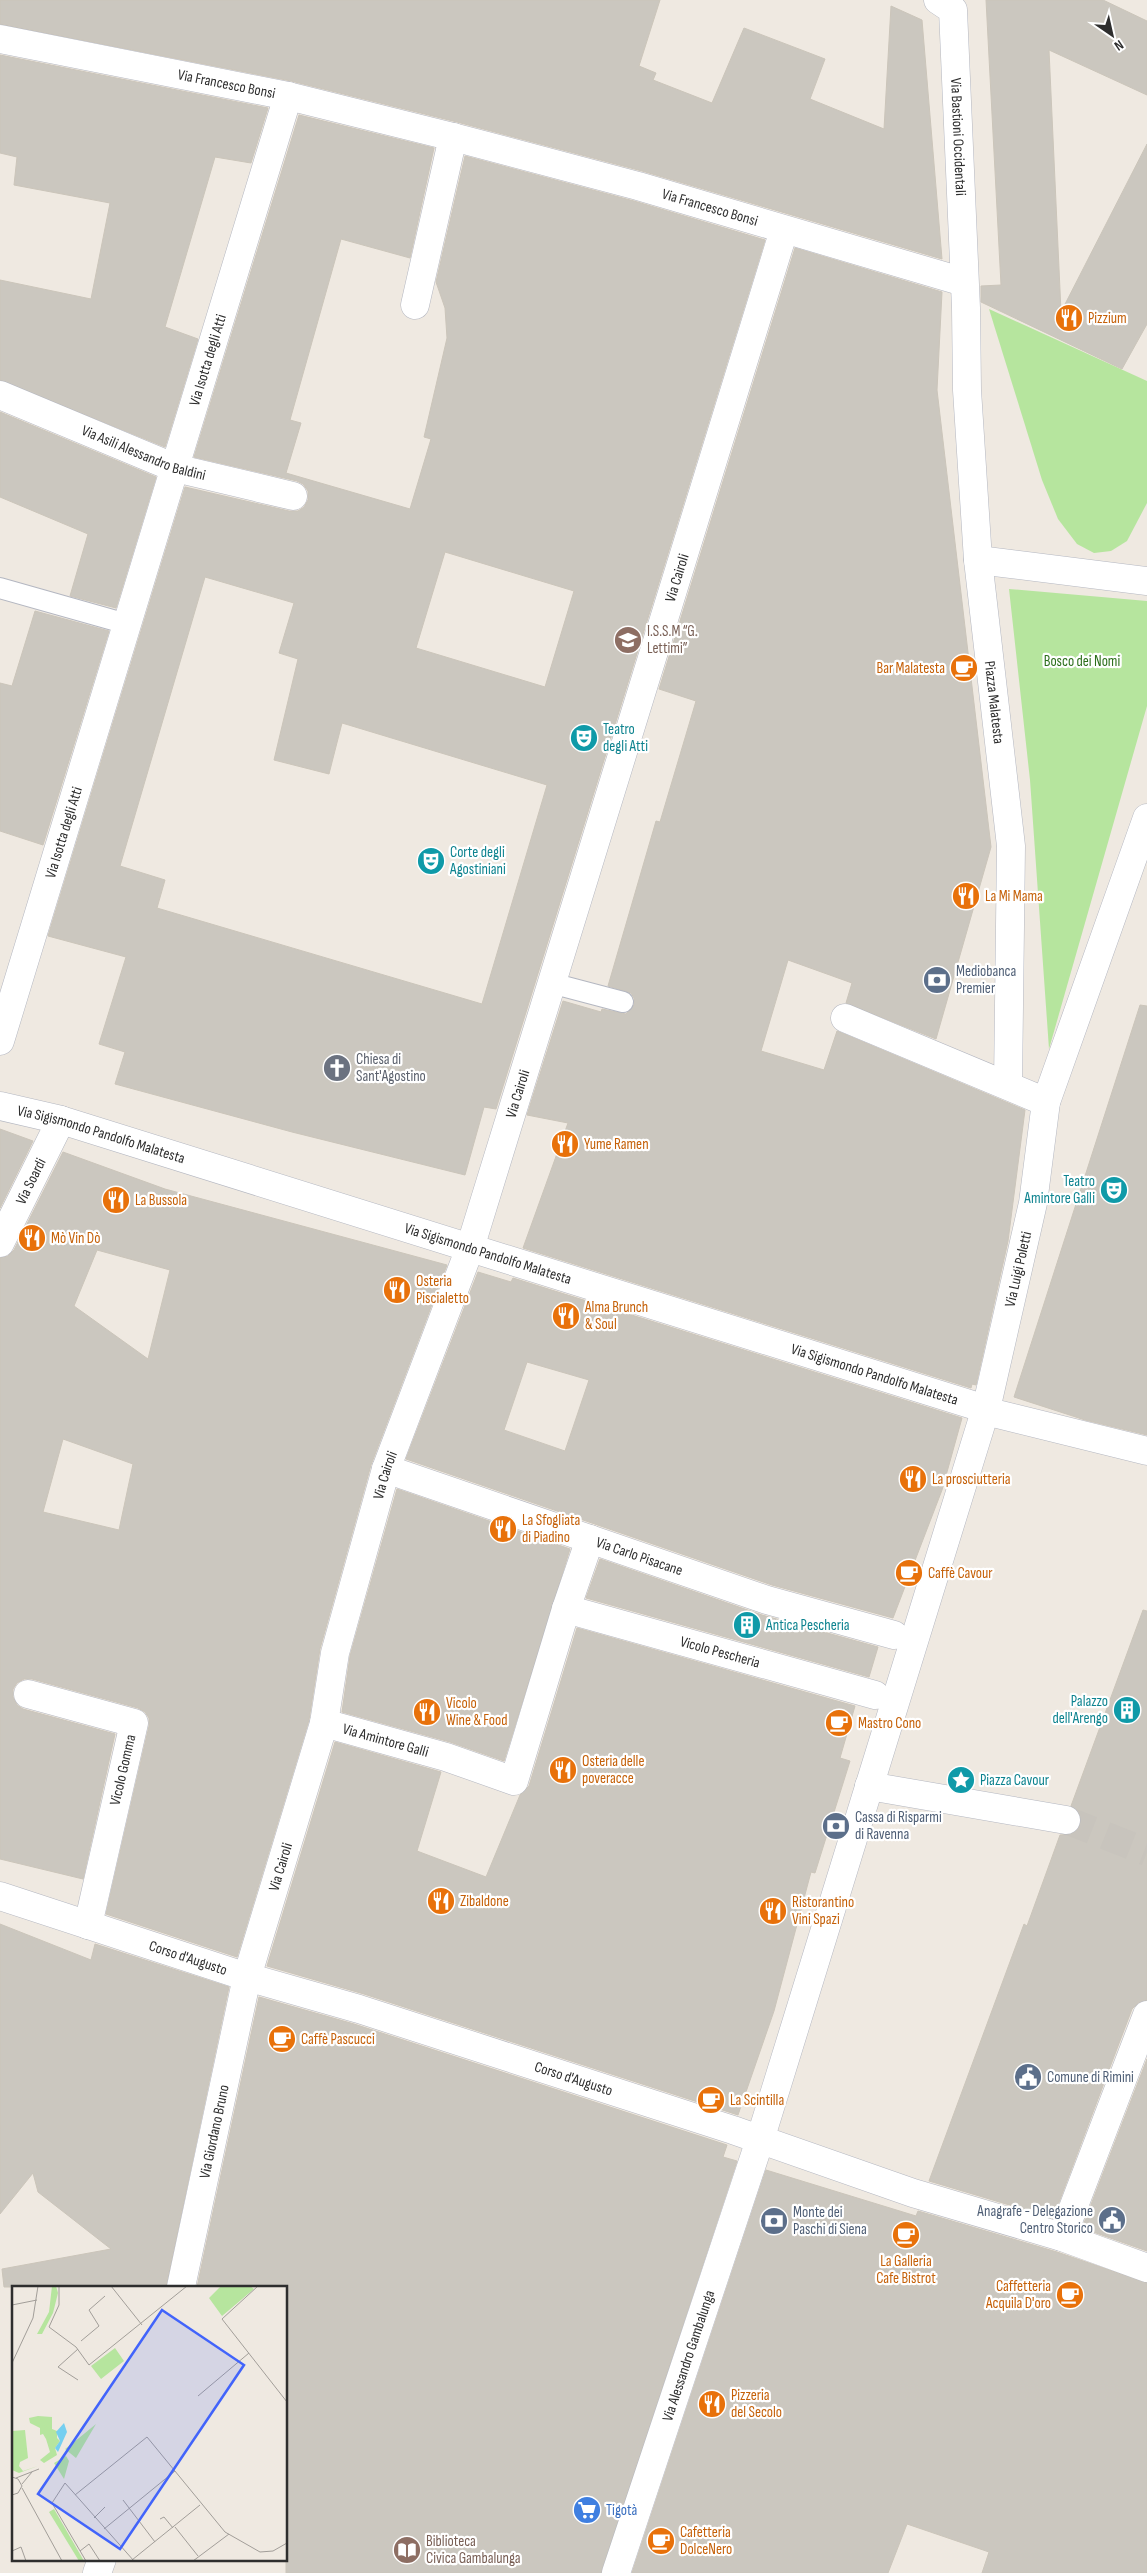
<svg xmlns="http://www.w3.org/2000/svg" width="1147" height="2573" font-family="'Sofia Sans Condensed',sans-serif">
<style>
.green{fill:#b6e59e}
.building{fill:#cbc7bf;stroke:#cbc5ba;fill-rule:evenodd}
.lines{fill:none;stroke-linecap:round;stroke-linejoin:round}
.street-tunnel{stroke:#c8c4bd;stroke-width:28;stroke-dasharray:28 14;stroke-linecap:butt}
.lane-casing{stroke:#b4b7c1;stroke-width:22}
.street-casing{stroke:#b4b7c1;stroke-width:29}
.lane{stroke:#fff;stroke-width:20}
.street{stroke:#fff;stroke-width:28}
.labels{text-anchor:middle;dominant-baseline:central;stroke-width:4.5;stroke-linejoin:round;paint-order:stroke}
.street-label{font-size:15px;fill:#2e2e2e;stroke:#fff}
.food-label{font-size:15px;fill:#c56008;stroke:#fff;text-anchor:start}
.education-label{font-size:15px;fill:#785e54;stroke:#fff;text-anchor:start}
.park-label{font-size:15px;fill:#2c6e1b;stroke:#fff}
.culture-label{font-size:15px;fill:#0d838f;stroke:#fff;text-anchor:start}
.service-label{font-size:15px;fill:#4e5e75;stroke:#fff;text-anchor:start}
.worship-label{font-size:15px;fill:#5b616d;stroke:#fff;text-anchor:start}
.shop-label{font-size:15px;fill:#366cbe;stroke:#fff;text-anchor:start}
.inset-road{fill:none;stroke:#a29e99;stroke-width:1}
.view{fill:#4264fb;fill-opacity:0.15;stroke:#4264fb;stroke-width:2.5}
.inset-edge{fill:none;stroke:#2e2e2e;stroke-width:2.5}
</style>
<rect width="100%" height="100%" fill="#efe9e1"/>
<!-- green -->
<g class="green">
<polygon points="989,309 1147,381 1147,503 1127,541 1111,551 1094,553 1077,544 1058,519 1042,480"/>
<polygon points="1009,589 1147,601 1147,706 1049,1049 1030,780"/>
</g>
<!-- building -->
<g class="building">
<polygon points="0,0 660,0 639,66 656,73 653,80 712,103 744,28 825,59 810,99 884,129 891,6 922,20 942,259 642,171 457,122 291,81 0,24"/>
<polygon points="986,0 1103,0 1147,21 1147,95 1049,50 1061,312 1147,144 1147,324 1122,369 981,302 981,286 1001,285"/>
<polygon points="0,55 268,108 251,163 215,157 165,327 198,339 165,447 0,380 0,280 91,299 110,203 14,185 17,157 0,153"/>
<path d="M299 115 434 148 410 258 341 239 290 420 301 423 286 473 410 509 431 439 424 437 447 338 445 308 436 282 465 156 634 201 765 240 496 1109 484 1107 465 1175 292 1132 115 1084 125 1052 99 1044 126 957 48 936 185 487 289 511H298L304 507 308 500V491L303 484 297 481 194 457ZM445 552 574 591 545 687 416 648ZM205 577 294 603 279 653 298 659 274 760 329 774 342 723 547 785 482 1004 157 908 165 880 120 866Z"/>
<polygon points="795,248 942,292 937,390 991,847 936,1039 846,1003 852,983 788,960 761,1051 824,1070 837,1031 1025,1110 1008,1241 976,1385 972,1384 971,1388 523,1248 568,1123 527,1115 563,1001 601,1012 602,1009 626,1014 634,1005 634,998 631,993 608,986 656,821 660,822 696,701 659,689"/>
<polygon points="0,412 156,477 116,608 70,596 88,534 0,497"/>
<polygon points="35,611 109,631 43,845 0,831 0,683 12,686"/>
<polygon points="1140,1005 1147,1006 1147,1435 1085,1420 1014,1397"/>
<polygon points="0,1129 33,1141 0,1208"/>
<path d="M63 1152 165 1189 447 1265 371 1465 320 1649 309 1720 237 1957 106 1914 149 1726V1718L145 1712 138 1708 32 1679H24L17 1683 13 1689V1697L17 1705 23 1709 115 1734 83 1879 0 1859V1258L8 1256 14 1250ZM97 1250 170 1270 148 1359 74 1306ZM63 1439 133 1464 119 1530 43 1512Z"/>
<path d="M478 1272 511 1282 513 1278 962 1418 942 1490 893 1618 772 1585 406 1459ZM527 1362 589 1380 565 1451 504 1430Z"/>
<polygon points="397,1489 570,1549 504,1761 450,1742 342,1712 350,1656"/>
<polygon points="600,1559 762,1615 878,1647 869,1677 586,1598"/>
<polygon points="1143,1610 1147,1611 1147,2000 1138,2003 1132,2009 1053,2218 929,2181 1024,1924 1027,1926 1060,1835 1072,1834 1078,1830 1081,1823 1080,1814 1071,1806"/>
<polygon points="577,1628 855,1706 840,1758 850,1761 815,1873 811,1872 774,2011 738,2115 364,1994 267,1966 335,1742 441,1772 417,1851 486,1877 520,1795 529,1786"/>
<polygon points="0,1924 91,1960 95,1944 229,1987 166,2287 4,2287 2,2269 111,2249 38,2192 33,2173 0,2214"/>
<polygon points="259,1997 354,2024 727,2145 723,2157 737,2161 601,2573 286,2573 286,2287 197,2287"/>
<polygon points="1147,2059 1147,2251 1082,2228"/>
<polygon points="766,2170 916,2216 918,2211 1057,2252 1147,2283 1147,2573 982,2573 989,2552 907,2524 888,2573 632,2573"/>
</g>
<g class="lines">
<!-- street-tunnel -->
<polyline class="street-tunnel" points="1066,1820 1147,1852"/>
<defs>
<g id="lane">
<polyline points="0,588 127,624"/>
<polyline points="551,983 623,1002"/>
</g>
<g id="street">
<path id="s1" d="M938 0 953 10 966 308 967 390 978 560 1011 846 1008 1085"/>
<path id="s2" d="M0 39 288 96 453 137 638 186 964 282"/>
<polyline points="415,305 453,137"/>
<path id="s3" d="M0 395 175 468 293 496"/>
<polyline points="978,560 1147,581"/>
<polyline points="845,1018 1046,1102"/>
<path id="s4" d="M0 1041 288 96"/>
<path id="s5" d="M0 1106 61 1120 976 1406"/>
<path id="s6" d="M0 1243 61 1120"/>
<polyline points="985,1411 1147,1451"/>
<path id="s7" d="M386 1469 767 1600 894 1635"/>
<path id="s8" d="M566 1609 875 1695"/>
<polyline points="28,1694 134,1723 88,1925"/>
<path id="s9" d="M324 1723 446 1757 514 1781 566 1609 590 1539"/>
<polyline points="869,1786 1066,1820"/>
<path id="s10" d="M0 1896 247 1977 359 2009 733 2130 913 2193 1062 2237 1147 2268"/>
<polyline points="1062,2237 1147,2015"/>
<path id="s11" d="M181 2287 247 1977 324 1723 335 1653 386 1469 470 1248 784 230"/>
<polyline points="97,2573 102,2559"/>
<path id="s12" d="M616 2573 760 2140 987 1405 1033 1203 1046 1102 1147 818"/>
</g>
</defs>
<!-- lane casing -->
<use href="#lane" class="lane-casing"/>
<!-- street casing -->
<use href="#street" class="street-casing"/>
<!-- lane -->
<use href="#lane" class="lane"/>
<!-- street -->
<use href="#street" class="street"/>
</g>
<!-- icons -->
<defs>
<symbol id="restaurant-disc" viewBox="-11 -11 22 22"><circle r="9.5" fill="#e8710a" stroke="#fff"/><path d="M-5-6h1v4h1v-4h1v4h1v-4h1v5L-1.5 .5V6h-2V.5L-5-1ZM5-6V6H3V1.5H1.5Q1.5-4 5-6Z" fill="#fff"/></symbol>
<symbol id="school-disc" viewBox="-11 -11 22 22"><circle r="9.5" fill="#8d6e63" stroke="#fff"/><path d="M0-5L7-2L0 1L-7-2ZM-4 1L0 2.5L4 1V4Q0 6-4 4Z" fill="#fff"/></symbol>
<symbol id="cafe-disc" viewBox="-11 -11 22 22"><circle r="9.5" fill="#e8710a" stroke="#fff"/><path d="M-5.5-4.5H6V0H3Q3 3.5 0 3.5H-2.5Q-5.5 3.5-5.5 0ZM3-3.2v2h1.7v-2ZM-6 4.5H4V6H-6Z" fill="#fff"/></symbol>
<symbol id="theatre-disc" viewBox="-11 -11 22 22"><circle r="9.5" fill="#0f9aa8" stroke="#fff"/><path d="M-5-5.5Q0-4 5-5.5V0Q5 5 0 6Q-5 5-5 0ZM-3.3-2.5H-1v1.5H-3.3ZM1-2.5H3.3v1.5H1ZM-2.8 1Q0 5.5 2.8 1Z" fill="#fff"/></symbol>
<symbol id="bank-disc" viewBox="-11 -11 22 22"><circle r="9.5" fill="#5c6f8a" stroke="#fff"/><path d="M-6-4H6V4H-6ZM0-2.3a2.3 2.3 0 1 0 0 4.6a2.3 2.3 0 1 0 0-4.6Z" fill="#fff"/></symbol>
<symbol id="church-disc" viewBox="-11 -11 22 22"><circle r="9.5" fill="#6b7280" stroke="#fff"/><path d="M-1.2-6h2.4v3.5h3.3v2.4h-3.3V6h-2.4V-.1h-3.3v-2.4h3.3Z" fill="#fff"/></symbol>
<symbol id="building-disc" viewBox="-11 -11 22 22"><circle r="9.5" fill="#0f9aa8" stroke="#fff"/><path d="M-4-6H4V6H1V3H-1V6H-4ZM-2.5-4.3h1.7v1.8h-1.7ZM.8-4.3h1.7v1.8H.8ZM-2.5-1h1.7V.8h-1.7ZM.8-1h1.7V.8H.8Z" fill="#fff"/></symbol>
<symbol id="sight-disc" viewBox="-11 -11 22 22"><circle r="9.5" fill="#0f9aa8" stroke="#fff"/><path d="M0-6L1.8-2.2L6-1.7L2.9 1.2L3.7 5.4L0 3.3L-3.7 5.4L-2.9 1.2L-6-1.7L-1.8-2.2Z" fill="#fff"/></symbol>
<symbol id="civic-disc" viewBox="-11 -11 22 22"><circle r="9.5" fill="#5c6f8a" stroke="#fff"/><path d="M-.6-6.5H3V-4.5H.6V-3L4-1V1h2V6H-6V1h2V-1L-.6-3ZM-1.2 2.5V6h2.4V2.5Z" fill="#fff"/></symbol>
<symbol id="supermarket-disc" viewBox="-11 -11 22 22"><circle r="9.5" fill="#3f7fe0" stroke="#fff"/><path d="M-6-5.5h2.5l.6 2H6L4.5 2H-2.5L-4.4-4H-6ZM-1.5 3.2a1.3 1.3 0 1 0 .1 0ZM3 3.2a1.3 1.3 0 1 0 .1 0Z" fill="#fff"/></symbol>
<symbol id="library-disc" viewBox="-11 -11 22 22"><circle r="9.5" fill="#8d6e63" stroke="#fff"/><path d="M-6-4Q-3-5.5-.7-3.5V5Q-3 3-6 4ZM6-4Q3-5.5 .7-3.5V5Q3 3 6 4Z" fill="#fff"/></symbol>
</defs>
<g fill-rule="evenodd">
<use href="#restaurant-disc" x="1053" y="302" width="32" height="32"/>
<use href="#school-disc" x="612" y="624" width="32" height="32"/>
<use href="#cafe-disc" x="948" y="652" width="32" height="32"/>
<use href="#theatre-disc" x="568" y="722" width="32" height="32"/>
<use href="#theatre-disc" x="415" y="845" width="32" height="32"/>
<use href="#restaurant-disc" x="950" y="880" width="32" height="32"/>
<use href="#bank-disc" x="921" y="964" width="32" height="32"/>
<use href="#church-disc" x="321" y="1052" width="32" height="32"/>
<use href="#restaurant-disc" x="549" y="1128" width="32" height="32"/>
<use href="#theatre-disc" x="1098" y="1174" width="32" height="32"/>
<use href="#restaurant-disc" x="100" y="1184" width="32" height="32"/>
<use href="#restaurant-disc" x="16" y="1222" width="32" height="32"/>
<use href="#restaurant-disc" x="381" y="1274" width="32" height="32"/>
<use href="#restaurant-disc" x="550" y="1300" width="32" height="32"/>
<use href="#restaurant-disc" x="897" y="1463" width="32" height="32"/>
<use href="#restaurant-disc" x="487" y="1513" width="32" height="32"/>
<use href="#cafe-disc" x="893" y="1557" width="32" height="32"/>
<use href="#building-disc" x="731" y="1609" width="32" height="32"/>
<use href="#building-disc" x="1111" y="1694" width="32" height="32"/>
<use href="#restaurant-disc" x="411" y="1696" width="32" height="32"/>
<use href="#cafe-disc" x="823" y="1707" width="32" height="32"/>
<use href="#restaurant-disc" x="547" y="1754" width="32" height="32"/>
<use href="#sight-disc" x="945" y="1764" width="32" height="32"/>
<use href="#bank-disc" x="820" y="1810" width="32" height="32"/>
<use href="#restaurant-disc" x="425" y="1885" width="32" height="32"/>
<use href="#restaurant-disc" x="757" y="1895" width="32" height="32"/>
<use href="#cafe-disc" x="266" y="2023" width="32" height="32"/>
<use href="#civic-disc" x="1012" y="2061" width="32" height="32"/>
<use href="#cafe-disc" x="695" y="2084" width="32" height="32"/>
<use href="#civic-disc" x="1096" y="2204" width="32" height="32"/>
<use href="#bank-disc" x="758" y="2205" width="32" height="32"/>
<use href="#cafe-disc" x="890" y="2219" width="32" height="32"/>
<use href="#cafe-disc" x="1054" y="2279" width="32" height="32"/>
<use href="#restaurant-disc" x="696" y="2388" width="32" height="32"/>
<use href="#supermarket-disc" x="571" y="2494" width="32" height="32"/>
<use href="#cafe-disc" x="645" y="2525" width="32" height="32"/>
<use href="#library-disc" x="391" y="2534" width="32" height="32"/>
</g>
<g class="labels">
<!-- street labels -->
<g class="street-label">
<text stroke="none"><textPath href="#s2" startOffset="231">Via Francesco Bonsi</textPath></text>
<text stroke="none"><textPath href="#s1" startOffset="145">Via Bastioni Occidentali</textPath></text>
<text stroke="none"><textPath href="#s2" startOffset="730">Via Francesco Bonsi</textPath></text>
<text stroke="none"><textPath href="#s4" startOffset="712">Via Isotta degli Atti</textPath></text>
<text stroke="none"><textPath href="#s3" startOffset="155">Via Asili Alessandro Baldini</textPath></text>
<text stroke="none"><textPath href="#s11" startOffset="1782">Via Cairoli</textPath></text>
<text stroke="none"><textPath href="#s1" startOffset="712">Piazza Malatesta</textPath></text>
<text stroke="none"><textPath href="#s4" startOffset="218">Via Isotta degli Atti</textPath></text>
<text stroke="none"><textPath href="#s11" startOffset="1242">Via Cairoli</textPath></text>
<text stroke="none"><textPath href="#s5" startOffset="105">Via Sigismondo Pandolfo Malatesta</textPath></text>
<text stroke="none"><textPath href="#s6" startOffset="69">Via Soardi</textPath></text>
<text stroke="none"><textPath href="#s5" startOffset="510">Via Sigismondo Pandolfo Malatesta</textPath></text>
<text stroke="none"><textPath href="#s12" startOffset="1365">Via Luigi Poletti</textPath></text>
<text stroke="none"><textPath href="#s5" startOffset="915">Via Sigismondo Pandolfo Malatesta</textPath></text>
<text stroke="none"><textPath href="#s11" startOffset="838">Via Cairoli</textPath></text>
<text stroke="none"><textPath href="#s7" startOffset="268">Via Carlo Pisacane</textPath></text>
<text stroke="none"><textPath href="#s8" startOffset="160">Vicolo Pescheria</textPath></text>
<text stroke="none"><textPath href="#s9" startOffset="64">Via Amintore Galli</textPath></text>
<text transform="translate(123 1770) rotate(-77)">Vicolo Gomma</text>
<text stroke="none"><textPath href="#s11" startOffset="432">Via Cairoli</textPath></text>
<text stroke="none"><textPath href="#s10" startOffset="198">Corso d'Augusto</textPath></text>
<text stroke="none"><textPath href="#s10" startOffset="602">Corso d'Augusto</textPath></text>
<text stroke="none"><textPath href="#s11" startOffset="159">Via Giordano Bruno</textPath></text>
<text stroke="none"><textPath href="#s12" startOffset="229">Via Alessandro Gambalunga</textPath></text>
</g>
<!-- food labels -->
<g class="food-label">
<text x="1088" y="318">Pizzium</text>
<text x="945" y="668" text-anchor="end">Bar Malatesta</text>
<text x="985" y="896">La Mi Mama</text>
<text x="584" y="1144">Yume Ramen</text>
<text x="135" y="1200">La Bussola</text>
<text x="51" y="1238">Mò Vin Dò</text>
<text x="416" y="1281">Osteria<tspan x="416" dy="17">Piscialetto</tspan></text>
<text x="585" y="1307">Alma Brunch<tspan x="585" dy="17">&amp; Soul</tspan></text>
<text x="932" y="1479">La prosciutteria</text>
<text x="522" y="1520">La Sfogliata<tspan x="522" dy="17">di Piadino</tspan></text>
<text x="928" y="1573">Caffè Cavour</text>
<text x="446" y="1703">Vicolo<tspan x="446" dy="17">Wine &amp; Food</tspan></text>
<text x="858" y="1723">Mastro Cono</text>
<text x="582" y="1761">Osteria delle<tspan x="582" dy="17">poveracce</tspan></text>
<text x="460" y="1901">Zibaldone</text>
<text x="792" y="1902">Ristorantino<tspan x="792" dy="17">Vini Spazi</tspan></text>
<text x="301" y="2039">Caffè Pascucci</text>
<text x="730" y="2100">La Scintilla</text>
<text x="906" y="2261" text-anchor="middle">La Galleria<tspan x="906" dy="17">Cafe Bistrot</tspan></text>
<text x="1051" y="2286" text-anchor="end">Caffetteria<tspan x="1051" dy="17">Acquila D'oro</tspan></text>
<text x="731" y="2395">Pizzeria<tspan x="731" dy="17">del Secolo</tspan></text>
<text x="680" y="2532">Cafetteria<tspan x="680" dy="17">DolceNero</tspan></text>
</g>
<!-- education labels -->
<g class="education-label">
<text x="647" y="631">I.S.S.M “G.<tspan x="647" dy="17">Lettimi”</tspan></text>
<text x="426" y="2541">Biblioteca<tspan x="426" dy="17">Civica Gambalunga</tspan></text>
</g>
<!-- park labels -->
<g class="park-label">
<text x="1082" y="661">Bosco dei Nomi</text>
</g>
<!-- culture labels -->
<g class="culture-label">
<text x="603" y="729">Teatro<tspan x="603" dy="17">degli Atti</tspan></text>
<text x="450" y="852">Corte degli<tspan x="450" dy="17">Agostiniani</tspan></text>
<text x="1095" y="1181" text-anchor="end">Teatro<tspan x="1095" dy="17">Amintore Galli</tspan></text>
<text x="766" y="1625">Antica Pescheria</text>
<text x="1108" y="1701" text-anchor="end">Palazzo<tspan x="1108" dy="17">dell'Arengo</tspan></text>
<text x="980" y="1780">Piazza Cavour</text>
</g>
<!-- service labels -->
<g class="service-label">
<text x="956" y="971">Mediobanca<tspan x="956" dy="17">Premier</tspan></text>
<text x="855" y="1817">Cassa di Risparmi<tspan x="855" dy="17">di Ravenna</tspan></text>
<text x="1047" y="2077">Comune di Rimini</text>
<text x="1093" y="2211" text-anchor="end">Anagrafe - Delegazione<tspan x="1093" dy="17">Centro Storico</tspan></text>
<text x="793" y="2212">Monte dei<tspan x="793" dy="17">Paschi di Siena</tspan></text>
</g>
<!-- worship labels -->
<g class="worship-label">
<text x="356" y="1059">Chiesa di<tspan x="356" dy="17">Sant'Agostino</tspan></text>
</g>
<!-- shop labels -->
<g class="shop-label">
<text x="606" y="2510">Tigotà</text>
</g>
</g>
<!-- overview -->
<g transform="translate(12 2286)">
<rect width="275" height="275" fill="#efe9e1"/>
<path d="M40 0H44L46 7 41 27 30 48H25L37 26ZM209 0H238L242 3 210 30 197 12ZM103 62 112 75 89 93 79 80ZM26 130 40 131V143L45 145V152L48 155 43 162 45 169 32 177 28 174 38 166 34 153 31 148 28 149V142L18 137 17 132ZM84 138 64 172 53 163 67 152ZM13 144 16 172 8 176 7 180 11 185 26 180 7 187 0 184V145ZM54 170 57 175 52 193 42 177ZM42 223 72 275H67L37 226Z" fill="#b6e59e"/>
<path d="M52 137 55 146 46 166 43 162 48 155 44 146Z" fill="#75cff0"/>
<path class="inset-road" d="M47 0V19L37 41 64 61 77 79 175 0M99 0 130 39M246 0 210 33 275 116M0 19 25 14M69 55 87 40 77 24 93 10M66 63 46 81 66 94M0 77 21 32 26 0M186 110 237 67M0 191 6 193 10 200 6 207 0 209M4 192 27 183M10 198 20 186M10 202 50 275M63 209 135 151 213 246 248 266 261 265 275 257M111 214 143 256M82 232 93 221M148 233 152 231 161 242M163 241 186 270M92 243 163 185M0 265 9 261 14 275M68 265 77 258 88 275M120 274 188 219M74 275 40 217 53 197 122 275M181 275 217 248"/>
<path class="view" d="M150 24 232 79 108 263 26 208Z"/>
<rect width="275" height="275" class="inset-edge"/>
</g>
<!-- north arrow -->
<g transform="translate(1112 35) rotate(146)" stroke="#ffffff" stroke-width="4" paint-order="stroke">
<path d="M0-4L9 19L0 12L-9 19Z" fill="#2e2e2e"/>
<text y="-8" font-size="14" font-weight="bold" text-anchor="middle" fill="#2e2e2e">N</text>
</g>
</svg>
